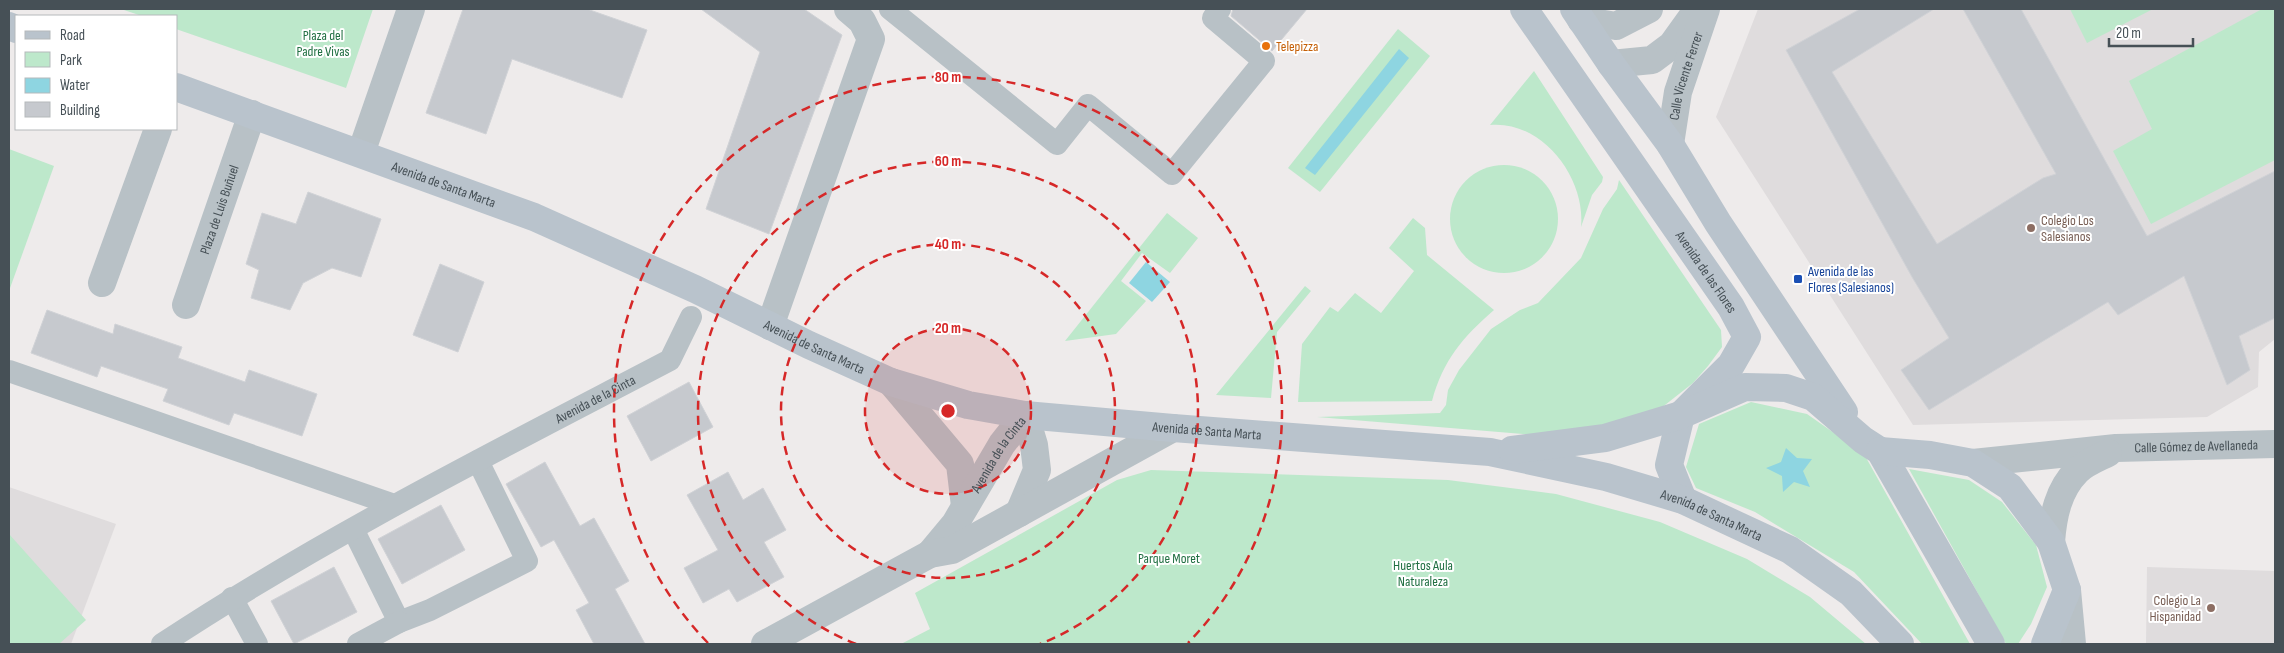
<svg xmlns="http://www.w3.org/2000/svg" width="2284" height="653" font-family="'Sofia Sans Condensed',sans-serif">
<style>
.education{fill:#dfdcdd}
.green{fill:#bde8cb}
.water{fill:#8ed5e1}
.building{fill:#c6c9ce;stroke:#d0d2d6}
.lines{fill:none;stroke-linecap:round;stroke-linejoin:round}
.pedestrian{stroke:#b8c1c6;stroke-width:22}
.minor{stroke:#b8c1c6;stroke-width:28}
.tertiary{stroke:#b8c1c6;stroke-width:28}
.secondary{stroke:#b9c3cc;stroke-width:28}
.ring{fill:none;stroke:#d62828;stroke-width:2.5;stroke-dasharray:9 6}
.food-dot{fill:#e8710a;stroke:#fff;stroke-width:2}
.education-dot{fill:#8d6e63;stroke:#fff;stroke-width:2}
.transit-dot{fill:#1a4fb4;stroke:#fff;stroke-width:2}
.labels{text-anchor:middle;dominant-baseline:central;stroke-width:4;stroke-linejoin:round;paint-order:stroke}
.park-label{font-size:14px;fill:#206f42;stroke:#fff}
.food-label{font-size:14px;fill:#c56008;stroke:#fff;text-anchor:start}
.street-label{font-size:14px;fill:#465056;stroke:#fff}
.education-label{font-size:14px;fill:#785e54;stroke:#fff;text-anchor:start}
.transit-label{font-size:14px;fill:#164399;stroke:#fff;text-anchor:start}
.centre{fill:#d62828;stroke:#fff;stroke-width:2.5}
.ring-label{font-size:15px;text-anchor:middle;font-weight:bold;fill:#d62828;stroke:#fff;stroke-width:4;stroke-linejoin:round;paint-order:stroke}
</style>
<rect width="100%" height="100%" fill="#eeebeb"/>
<!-- education -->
<g class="education">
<polygon points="1758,9 2275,9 2275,339 2259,352 2258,387 2207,417 1913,425 1716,117"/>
<polygon points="9,487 116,524 71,644 9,644"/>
<polygon points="2147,567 2275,571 2275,644 2146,644"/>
</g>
<!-- green -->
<g class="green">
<polygon points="121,9 373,9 346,88 176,29 176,16 142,16"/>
<polygon points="2070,9 2153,9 2087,43"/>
<polygon points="2262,9 2275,9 2275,160 2151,224 2113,151 2152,129 2129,81"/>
<polygon points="1398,29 1430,56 1320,192 1288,168"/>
<path d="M1534 71 1603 177 1602 182 1592 195 1581 227C1586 178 1542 120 1490 125Z"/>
<polygon points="9,149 54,166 9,291"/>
<circle cx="1504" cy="219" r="54"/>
<polygon points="1619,180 1721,330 1722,347 1708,366 1693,383 1651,416 1572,438 1317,417 1440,413 1446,405 1448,390 1459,370 1491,329 1520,310 1538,303 1581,258 1603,209 1617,189"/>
<polygon points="1167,213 1198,238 1170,273 1142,253 1121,281 1146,301 1116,334 1065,341"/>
<path d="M1413 218 1425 228 1427 255 1494 310C1463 337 1443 360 1432 401L1298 402 1302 344 1330 307 1338 312 1355 293 1381 313 1414 271 1389 248Z"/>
<polygon points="1305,286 1311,291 1277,332 1271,398 1216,395"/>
<polygon points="1751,402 1807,414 1864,454 1970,644 1922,644 1854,572 1755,512 1696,488 1686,467 1699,424"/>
<polygon points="1909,469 1969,480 2002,502 2036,545 2047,587 2031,624 2018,644 2006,644"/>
<polygon points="1151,470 1448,480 1556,494 1660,522 1747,559 1810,597 1866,644 901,644 930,629 915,593 1117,480"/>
<polygon points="9,534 86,620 59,644 9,644"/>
</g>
<!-- water -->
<g class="water">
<polygon points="1399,49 1409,58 1315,175 1305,168"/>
<polygon points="1146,262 1170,282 1152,302 1129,283"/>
<polygon points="1786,448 1797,458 1812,459 1803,471 1810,487 1794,482 1783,492 1782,476 1766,468 1781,462"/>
</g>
<!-- building -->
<g class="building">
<polygon points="463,9 587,9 647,30 622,98 512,59 486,134 426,113"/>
<polygon points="701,9 804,9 842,35 769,234 706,209 760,52"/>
<polygon points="1233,9 1307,9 1272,51 1231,16"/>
<polygon points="1860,9 1934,9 1832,72 1937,244 2043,178 2056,174 1963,9 2021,9 2147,236 2275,171 2275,318 2239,336 2250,370 2227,385 2184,276 2118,315 2108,302 1929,410 1901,370 1949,338 1912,277 1786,50"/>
<polygon points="308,192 381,219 361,277 332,268 303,283 290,310 251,298 259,270 246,264 262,213 296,224"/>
<polygon points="440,264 484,282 458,352 413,335"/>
<polygon points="47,310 113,334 115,324 182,347 178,358 245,382 249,370 317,394 302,436 234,413 229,425 163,401 168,389 101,366 97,377 31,353"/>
<polygon points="689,382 713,427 651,461 627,416"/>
<polygon points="545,462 580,526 594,518 629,581 615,589 645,644 594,644 576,610 589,603 554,540 541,547 506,484"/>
<polygon points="728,472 743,500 763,488 786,530 764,542 784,577 737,602 729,589 703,603 684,568 718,550 687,495"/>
<polygon points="441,505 465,550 402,584 378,539"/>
<polygon points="334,567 357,612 294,644 271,601"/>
</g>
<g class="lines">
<!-- pedestrian -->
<g class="pedestrian">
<polyline points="890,9 1057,144 1088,105 1172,174 1264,61 1213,18 1220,9"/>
<polyline points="9,371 394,505"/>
<polyline points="353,529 399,622 430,610 527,561 478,461"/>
<polyline points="232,598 257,644"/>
<path id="s1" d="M162 644C324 537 498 450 670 360L691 317"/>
<polyline points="358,644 399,622"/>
</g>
<!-- minor -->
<g class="minor">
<polyline points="361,153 411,9"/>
<polyline points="102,283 158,129"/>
<path id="s2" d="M186 305 252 114"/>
<polyline points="770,326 871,39 862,21 848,9"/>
</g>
<!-- tertiary -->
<g class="tertiary">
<polyline points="1581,20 1616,26 1649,9"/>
<polyline points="1611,64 1652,60 1672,45 1695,13"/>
<path id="s3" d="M1670 144 1678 92 1706 9"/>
<polyline points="891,382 960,464 965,506"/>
<path id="s4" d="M1973 463 2116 448 2275 444"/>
<polyline points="1019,513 1037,470 1034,445 1025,415"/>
<path d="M2051 542C2053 516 2058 490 2077 471 2085 463 2098 458 2108 453"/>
<path id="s5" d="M930 554 955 524 1002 444 1025 415"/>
<polyline points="2067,590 2072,644"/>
<polyline points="765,644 930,554 952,550 1173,428"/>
</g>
<!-- secondary -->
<g class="secondary">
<path id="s6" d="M1524 9 1731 307 1747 337 1731 365 1681 415 1669 465 1683 500"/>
<polyline points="1574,9 1611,64 1670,144 1718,223 1844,412"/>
<polyline points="9,26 16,29"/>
<path id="s7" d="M176 87 534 217 695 289 809 345 891 382 968 405 1025 415 1173 428 1490 452 1606 477 1683 500 1790 550 1851 593 1900 644"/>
<polyline points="1512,450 1605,438 1681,415 1745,387 1786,388 1813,397 1863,440 1880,451 1991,644"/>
<polyline points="1880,451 1930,455 1973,463 2010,487 2051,542 2067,590 2045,644"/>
</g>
</g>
<!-- distance rings -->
<circle cx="948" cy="411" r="83" fill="#d62828" fill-opacity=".12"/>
<g class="ring">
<circle cx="948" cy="411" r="83"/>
<circle cx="948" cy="411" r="167"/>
<path d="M856 644A250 250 0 1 1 1040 644"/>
<path d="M708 643A334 334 0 1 1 1188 643"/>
</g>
<!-- markers -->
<circle class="food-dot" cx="1266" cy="46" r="5"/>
<g class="education-dot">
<circle cx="2031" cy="228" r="5"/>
<circle cx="2211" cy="608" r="5"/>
</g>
<rect class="transit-dot" x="1793" y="274" width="10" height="10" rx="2.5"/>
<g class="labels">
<!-- park labels -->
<g class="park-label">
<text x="323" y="35">Plaza del<tspan x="323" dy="16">Padre Vivas</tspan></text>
<text x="1169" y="558">Parque Moret</text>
<text x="1423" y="565">Huertos Aula<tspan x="1423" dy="16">Naturaleza</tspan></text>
</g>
<!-- food labels -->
<g class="food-label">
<text x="1276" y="46">Telepizza</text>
</g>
<!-- street labels -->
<g class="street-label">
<text stroke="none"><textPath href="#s3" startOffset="70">Calle Vicente Ferrer</textPath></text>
<text stroke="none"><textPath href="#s7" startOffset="285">Avenida de Santa Marta</textPath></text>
<text stroke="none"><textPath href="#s2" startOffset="101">Plaza de Luis Buñuel</textPath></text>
<text stroke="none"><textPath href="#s6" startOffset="320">Avenida de las Flores</textPath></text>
<text stroke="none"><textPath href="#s7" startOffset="690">Avenida de Santa Marta</textPath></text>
<text stroke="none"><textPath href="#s1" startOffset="498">Avenida de la Cinta</textPath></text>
<text stroke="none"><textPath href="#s7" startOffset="1095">Avenida de Santa Marta</textPath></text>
<text stroke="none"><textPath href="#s4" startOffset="224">Calle Gómez de Avellaneda</textPath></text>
<text stroke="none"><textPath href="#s5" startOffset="121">Avenida de la Cinta</textPath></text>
<text stroke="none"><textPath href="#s7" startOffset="1610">Avenida de Santa Marta</textPath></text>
</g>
<!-- education labels -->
<g class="education-label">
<text x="2041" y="220">Colegio Los<tspan x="2041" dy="16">Salesianos</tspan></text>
<text x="2201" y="600" text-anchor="end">Colegio La<tspan x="2201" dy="16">Hispanidad</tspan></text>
</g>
<!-- transit labels -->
<g class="transit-label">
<text x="1808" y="271">Avenida de las<tspan x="1808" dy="16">Flores (Salesianos)</tspan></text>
</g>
</g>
<circle cx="948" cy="411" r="8" class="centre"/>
<g class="ring-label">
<text x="948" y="82">80 m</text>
<text x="948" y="166">60 m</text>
<text x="948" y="249">40 m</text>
<text x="948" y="333">20 m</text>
</g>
<!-- border -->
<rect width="2284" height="653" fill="none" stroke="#465056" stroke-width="20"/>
<!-- legend -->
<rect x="15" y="15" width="162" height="115" fill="#ffffff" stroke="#b5b9bb"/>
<rect x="25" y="31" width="25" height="8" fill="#b9c3cc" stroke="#b5b9bb"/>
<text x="60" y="40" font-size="15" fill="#465056">Road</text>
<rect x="25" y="52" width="25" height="15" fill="#bde8cb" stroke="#b5b9bb"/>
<text x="60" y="65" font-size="15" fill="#465056">Park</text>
<rect x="25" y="78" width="25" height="15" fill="#8ed5e1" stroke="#b5b9bb"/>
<text x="60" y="90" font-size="15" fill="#465056">Water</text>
<rect x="25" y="102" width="25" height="15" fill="#c6c9ce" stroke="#b5b9bb"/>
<text x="60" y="115" font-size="15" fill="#465056">Building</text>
<!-- scale -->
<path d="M2109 38v8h84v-8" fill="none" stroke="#465056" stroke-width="2.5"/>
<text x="2116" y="38" font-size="15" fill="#465056" stroke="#ffffff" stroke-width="4" paint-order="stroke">20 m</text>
</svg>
